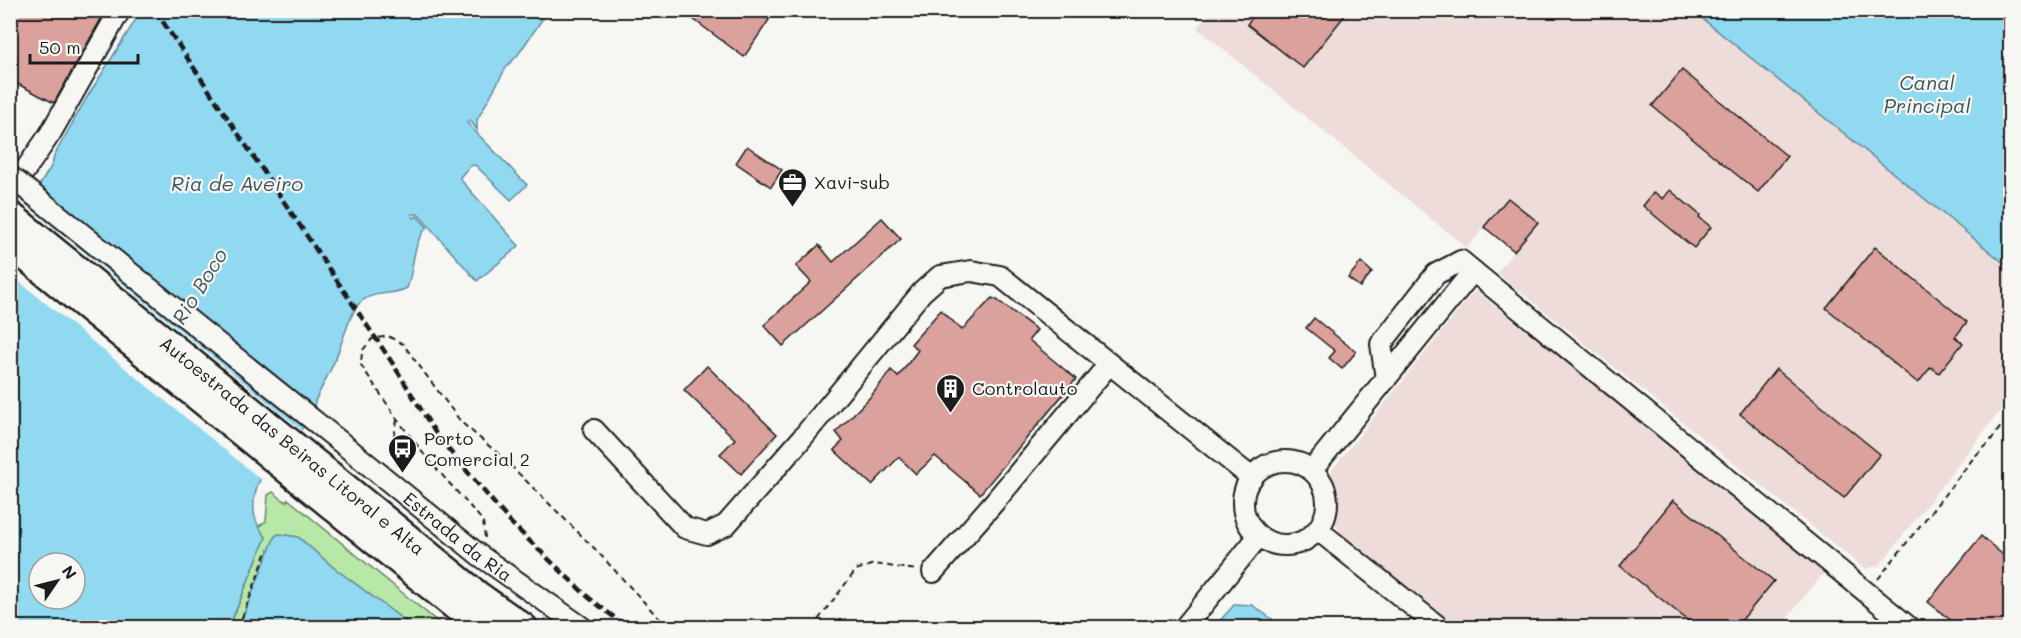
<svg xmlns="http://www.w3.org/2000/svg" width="2021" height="638" font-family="Mali,sans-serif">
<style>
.built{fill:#eedcd8}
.green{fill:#b8e8a8;stroke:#6a8262;stroke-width:1.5}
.water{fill:#90d9f1;stroke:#628d9c;stroke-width:1.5;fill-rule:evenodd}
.pier{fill:#f6f6f2}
.building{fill:#dba19c;stroke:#1c1c1c;stroke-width:1.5}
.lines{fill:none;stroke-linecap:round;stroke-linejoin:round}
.minor-casing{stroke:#1c1c1c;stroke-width:24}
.highway-casing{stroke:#1c1c1c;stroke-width:33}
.path{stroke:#1c1c1c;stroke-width:2;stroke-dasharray:6 4.5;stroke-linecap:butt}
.minor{stroke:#f6f6f2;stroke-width:20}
.highway{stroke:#f6f6f2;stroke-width:28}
.rail{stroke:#1c1c1c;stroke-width:4.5;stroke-dasharray:9 4.5;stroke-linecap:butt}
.minor-bridge-casing{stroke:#1c1c1c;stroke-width:24;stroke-linecap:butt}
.minor-bridge{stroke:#f6f6f2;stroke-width:20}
.labels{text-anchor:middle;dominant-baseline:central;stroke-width:4.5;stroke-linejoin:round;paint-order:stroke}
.poi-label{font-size:18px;fill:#1c1c1c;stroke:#f6f6f2;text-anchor:start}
.street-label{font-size:18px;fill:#1c1c1c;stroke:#f6f6f2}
.water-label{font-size:20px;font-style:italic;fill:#3f555c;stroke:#f6f6f2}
</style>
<rect width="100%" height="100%" fill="#f6f6f2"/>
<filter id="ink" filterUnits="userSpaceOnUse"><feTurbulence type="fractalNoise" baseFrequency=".0167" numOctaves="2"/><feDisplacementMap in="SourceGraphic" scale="12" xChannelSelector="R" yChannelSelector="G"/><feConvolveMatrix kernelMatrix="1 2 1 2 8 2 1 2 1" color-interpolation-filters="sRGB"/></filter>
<g filter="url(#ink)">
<!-- built -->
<g class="built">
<polygon points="1211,10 1693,11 2010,268 2010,398 1880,565 1865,569 1497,273 1514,251 1492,234 1484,227 1467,248 1197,28"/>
<polygon points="1475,290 1826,570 1780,627 1453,627 1344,540 1334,521 1336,496 1330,479 1332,470"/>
</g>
<!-- green -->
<polygon class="green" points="273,492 286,502 288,499 444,627 413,627 333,567 298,537 279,534 275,536 239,627 229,628 266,537 258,527 266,521 268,495"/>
<!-- water -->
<g class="water">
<path d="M149 10 548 11 517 56 507 66 477 120V130L470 120 467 123 527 185 511 200 475 165 470 166 460 177 461 180 519 246 477 281 418 214H412L414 218 417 216 427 227C411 245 415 267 407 288 390 297 370 289 357 306 349 318 346 331 341 344 335 363 325 381 316 399 314 404 313 411 311 416 298 440 262 465 256 490 251 509 254 523 266 537L229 627 11 628V231L52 165 54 156 86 99 138 16ZM39 563H75V599H39Z"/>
<polygon points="1693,11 2010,11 2010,268"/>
<polygon points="279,534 298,537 333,567 413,627 239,627 275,536"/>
<polygon points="1235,604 1252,605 1283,627 1214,627"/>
</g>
<!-- pier -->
<polygon class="pier" points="25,204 303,431 263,481 10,274 10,226"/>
<!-- building -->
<g class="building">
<polygon points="10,10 106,10 54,103 10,80"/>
<polygon points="681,10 756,10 769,20 744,57"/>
<polygon points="1258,10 1349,10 1303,68 1247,24"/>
<polygon points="1682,70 1787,156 1758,192 1652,106"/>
<polygon points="747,146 782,170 771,187 736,163"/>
<polygon points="1670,190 1700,215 1699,217 1711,227 1694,248 1643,206 1654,192 1663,199"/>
<polygon points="1508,198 1538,222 1514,251 1484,227"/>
<polygon points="882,218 901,239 783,346 764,325 811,282 796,266 819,245 833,262"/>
<polygon points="1875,247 1967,322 1955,337 1963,343 1939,373 1931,367 1918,383 1826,308"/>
<polygon points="1361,262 1372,272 1360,287 1348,278"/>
<polygon points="992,298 997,300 1037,330 1029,340 1076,379 980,494 935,456 916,474 899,457 872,485 834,450 843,441 836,432 872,395 891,370 898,377 918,350 911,344 941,310 962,330"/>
<polygon points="1314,318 1356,352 1342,369 1329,358 1335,351 1306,328"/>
<polygon points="707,366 777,434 741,474 720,454 735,439 684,390"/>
<polygon points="1776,369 1880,454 1844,498 1740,414"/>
<polygon points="1673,500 1774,581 1736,627 1696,627 1620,566"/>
<polygon points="1981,536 2010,561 2010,627 1959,627 1928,602"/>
</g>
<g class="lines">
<defs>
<g id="minor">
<polyline points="10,192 50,134 120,10"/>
<polyline points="1386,379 1381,344 1436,274 1461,261 1473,271"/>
<polyline points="594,430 685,528 707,534 726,525 798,443 922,292 940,276 971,271 1000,276 1252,478"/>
<path id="s1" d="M338 440 479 555 583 628"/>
<circle cx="1285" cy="503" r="42"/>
<polyline points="1312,470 1473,271 1910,628"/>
<polyline points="1318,530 1440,628"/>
<polyline points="933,572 996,500 1109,364"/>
<polyline points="1184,628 1258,537"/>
</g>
<g id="highway">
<path id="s2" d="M10 216 479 597 523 628"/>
<polyline points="10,243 483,628"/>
</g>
</defs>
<!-- minor casing -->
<use href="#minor" class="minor-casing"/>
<!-- highway casing -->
<use href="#highway" class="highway-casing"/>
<!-- path -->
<g class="path">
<polyline points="10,149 19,149"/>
<polyline points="397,420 394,437 397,465"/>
<polyline points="485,538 483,521 426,457 397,419 361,365 362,351 372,339 388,336 403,344 461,422 502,457 595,549 668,628"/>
<polyline points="1878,579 1975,456 1988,444 2010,414"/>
<polyline points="238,628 268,549"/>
<polyline points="812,628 856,570 874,564 917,570"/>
</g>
<!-- minor -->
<use href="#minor" class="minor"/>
<!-- highway -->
<use href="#highway" class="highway"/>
<!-- rail -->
<polyline class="rail" points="155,10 393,364 438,437 510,522 588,597 628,628"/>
<defs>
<polyline id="minor-bridge" points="10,176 338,440"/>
</defs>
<!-- minor-bridge casing -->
<use href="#minor-bridge" class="minor-bridge-casing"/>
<!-- minor-bridge -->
<use href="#minor-bridge" class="minor-bridge"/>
</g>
</g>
<!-- icons -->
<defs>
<symbol id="office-pin" viewBox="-11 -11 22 30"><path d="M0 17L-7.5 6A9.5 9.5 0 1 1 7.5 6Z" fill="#1c1c1c" stroke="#f6f6f2"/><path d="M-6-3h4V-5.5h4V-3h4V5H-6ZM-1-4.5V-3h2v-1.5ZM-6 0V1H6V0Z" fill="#fff"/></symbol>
<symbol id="building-pin" viewBox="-11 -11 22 30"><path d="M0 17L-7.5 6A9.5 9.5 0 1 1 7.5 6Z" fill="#1c1c1c" stroke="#f6f6f2"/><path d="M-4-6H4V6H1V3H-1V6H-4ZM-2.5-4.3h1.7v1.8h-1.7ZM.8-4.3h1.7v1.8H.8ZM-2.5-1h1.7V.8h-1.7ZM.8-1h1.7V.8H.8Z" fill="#fff"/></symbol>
<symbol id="bus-pin" viewBox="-11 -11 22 30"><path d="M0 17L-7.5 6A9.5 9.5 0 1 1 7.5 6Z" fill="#1c1c1c" stroke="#f6f6f2"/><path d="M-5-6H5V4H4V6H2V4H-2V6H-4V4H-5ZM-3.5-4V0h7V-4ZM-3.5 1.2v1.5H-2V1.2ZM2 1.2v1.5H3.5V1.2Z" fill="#fff"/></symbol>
</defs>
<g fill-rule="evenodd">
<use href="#office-pin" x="776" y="166" width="33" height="45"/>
<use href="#building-pin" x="934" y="372" width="33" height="45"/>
<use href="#bus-pin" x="386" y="432" width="33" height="45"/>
</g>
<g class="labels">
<!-- poi labels -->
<g class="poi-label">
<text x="814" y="182">Xavi-sub</text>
<text x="972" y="388">Controlauto</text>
<text x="424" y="438">Porto<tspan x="424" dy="21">Comercial 2</tspan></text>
</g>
<!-- street labels -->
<g class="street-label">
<text stroke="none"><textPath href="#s2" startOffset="364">Autoestrada das Beiras Litoral e Alta</textPath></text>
<text stroke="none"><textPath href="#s1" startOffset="154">Estrada da Ria</textPath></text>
</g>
<!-- water labels -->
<g class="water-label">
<text x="1927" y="82">Canal<tspan x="1927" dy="23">Principal</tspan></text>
<text x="237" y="183">Ria de Aveiro</text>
<text transform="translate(199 286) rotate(-58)">Rio Boco</text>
</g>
</g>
<!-- margin -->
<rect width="2021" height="638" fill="none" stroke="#f6f6f2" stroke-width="36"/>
<rect x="18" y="18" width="1985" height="602" fill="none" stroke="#1c1c1c" stroke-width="2" filter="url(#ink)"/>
<!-- north arrow -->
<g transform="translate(57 581) rotate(55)"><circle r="28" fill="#f6f6f2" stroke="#9f9f9c" stroke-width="1.5"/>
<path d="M0-4.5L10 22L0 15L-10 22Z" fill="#1c1c1c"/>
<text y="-9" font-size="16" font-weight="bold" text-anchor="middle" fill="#1c1c1c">N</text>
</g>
<!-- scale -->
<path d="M30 54v9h108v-9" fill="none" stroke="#1c1c1c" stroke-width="3"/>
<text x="39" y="54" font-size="18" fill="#1c1c1c" stroke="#f6f6f2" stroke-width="4.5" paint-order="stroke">50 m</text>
</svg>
